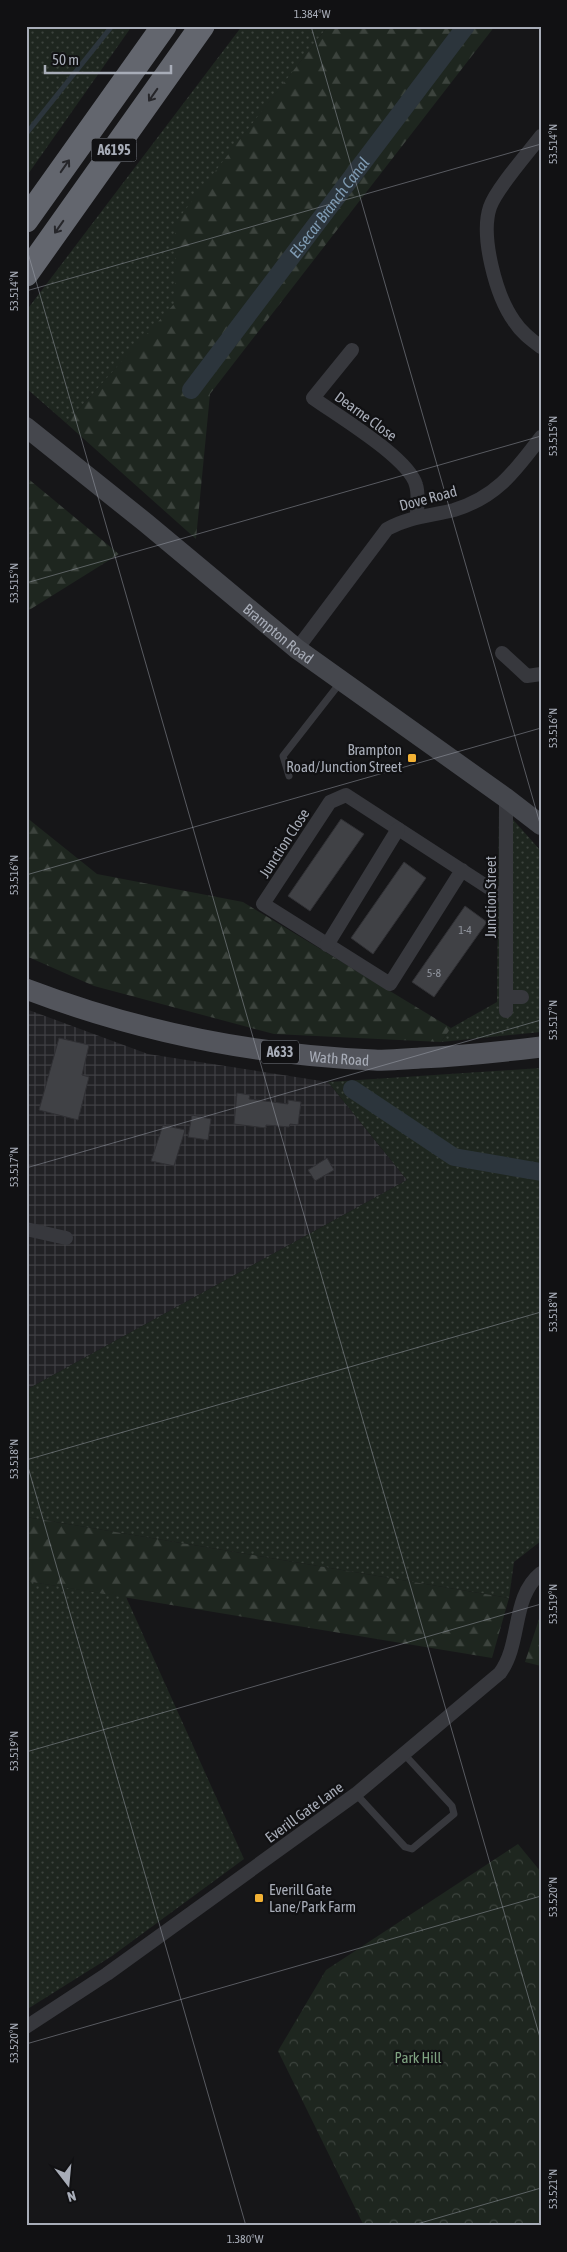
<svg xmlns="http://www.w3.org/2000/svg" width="567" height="2252" font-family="'Asap Condensed',sans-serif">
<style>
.industrial{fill:url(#industrial-grid)}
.grass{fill:url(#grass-dots)}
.forest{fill:url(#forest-firs)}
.park{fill:url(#park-crowns)}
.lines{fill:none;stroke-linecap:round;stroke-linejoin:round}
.stream{stroke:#2c353c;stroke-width:5}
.canal{stroke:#2c353c;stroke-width:18}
.building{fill:#404145;stroke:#303034}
.lane{stroke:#37383d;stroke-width:7}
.street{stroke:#37383d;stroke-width:14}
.secondary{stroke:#45474d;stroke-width:20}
.primary{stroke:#53555c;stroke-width:21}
.highway{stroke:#63666e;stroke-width:25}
.oneway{stroke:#26262a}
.ticks{fill:none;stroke:#a8adb8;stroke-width:1;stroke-opacity:0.45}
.poi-dot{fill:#f2b134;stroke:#111113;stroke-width:2}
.labels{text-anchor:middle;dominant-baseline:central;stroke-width:4.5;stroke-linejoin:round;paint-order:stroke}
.number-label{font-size:12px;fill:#8e929b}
.shield{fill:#111113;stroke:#7b7e86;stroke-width:1}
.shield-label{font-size:14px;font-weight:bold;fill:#a8adb8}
.street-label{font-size:15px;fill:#a8adb8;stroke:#111113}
.poi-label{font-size:15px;fill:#a8adb8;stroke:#111113;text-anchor:end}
.park-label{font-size:15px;fill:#7fa381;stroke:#111113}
.water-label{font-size:16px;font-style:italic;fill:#7f9bb3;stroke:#111113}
.neatline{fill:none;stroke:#a8adb8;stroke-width:2}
.ticks-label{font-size:12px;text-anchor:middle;fill:#a8adb8}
</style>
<defs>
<pattern id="industrial-grid" width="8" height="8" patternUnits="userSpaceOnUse" patternTransform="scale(1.25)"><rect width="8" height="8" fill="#222225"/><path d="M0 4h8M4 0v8" fill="none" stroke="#3f3f43"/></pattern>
<pattern id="grass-dots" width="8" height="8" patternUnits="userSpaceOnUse" patternTransform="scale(1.25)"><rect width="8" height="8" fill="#1e261f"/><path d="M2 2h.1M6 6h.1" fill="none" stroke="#3c433d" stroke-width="1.8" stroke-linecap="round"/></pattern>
<pattern id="forest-firs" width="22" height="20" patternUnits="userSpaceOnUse" patternTransform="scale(1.25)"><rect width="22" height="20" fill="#1e261f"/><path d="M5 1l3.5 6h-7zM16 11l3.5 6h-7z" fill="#3c433d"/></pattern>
<pattern id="park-crowns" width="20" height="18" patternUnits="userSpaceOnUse" patternTransform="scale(1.25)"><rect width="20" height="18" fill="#1e261f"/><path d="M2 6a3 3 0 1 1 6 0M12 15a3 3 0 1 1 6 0" fill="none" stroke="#3c433d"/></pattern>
</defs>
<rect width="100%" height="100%" fill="#161618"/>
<!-- industrial -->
<polygon class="industrial" points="26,1009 148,1054 328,1082 407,1180 26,1390"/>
<!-- grass -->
<g class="grass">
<polygon points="26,26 132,26 26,177"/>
<polygon points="242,26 328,26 176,223 176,303 66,423 26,388 26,311"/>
<polygon points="499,804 541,851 541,1032 441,1042 451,1028 497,1002"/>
<polygon points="541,1068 541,1541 514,1562 509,1598 26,1517 26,1390 407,1180 328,1082"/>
<polygon points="26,1581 126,1597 244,1859 112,1956 26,2010"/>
</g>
<!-- forest -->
<g class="forest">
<polygon points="328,26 495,26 210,394 196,539 66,423 175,303 175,223"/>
<polygon points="26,477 119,554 26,612"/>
<polygon points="26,817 97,874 243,902 451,1028 441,1042 274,1034 94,986 26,956"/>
<polygon points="26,1517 509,1598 492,1658 26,1581"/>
<polygon points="541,1613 541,1666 525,1662"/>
</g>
<!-- park -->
<polygon class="park" points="518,1844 541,1872 541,2226 364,2226 278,2051 326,1970"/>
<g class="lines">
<!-- stream -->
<polyline class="stream" points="26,134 112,26"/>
<!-- canal -->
<g class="canal">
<path id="s1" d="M191 390 466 26"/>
<polyline points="352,1089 454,1157 541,1172"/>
</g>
</g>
<!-- building -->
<g class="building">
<polygon points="341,819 364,834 310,911 288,896"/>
<polygon points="404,862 426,878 373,954 351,938"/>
<polygon points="465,906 487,922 434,997 412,982"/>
<polygon points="59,1038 89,1045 82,1075 89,1077 78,1120 39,1110"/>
<polygon points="237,1093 250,1095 249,1099 288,1104 288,1100 301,1102 298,1125 290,1124 289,1127 266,1125 266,1128 234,1124"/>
<polygon points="192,1115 211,1119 208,1140 188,1137"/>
<polygon points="163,1125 185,1130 174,1166 151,1161"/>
<polygon points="327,1158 334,1170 315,1181 308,1170"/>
</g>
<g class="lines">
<!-- lane -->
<g class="lane">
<polyline points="289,776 283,756 340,683"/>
<polyline points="356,1794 405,1847 412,1849 454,1814 452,1806 404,1754"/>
</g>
<!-- street -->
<g class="street">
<path d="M541 136C528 153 496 189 490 207 480 236 496 296 514 321 521 332 530 339 541 347"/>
<path d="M352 350 313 398C338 416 409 458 416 485 419 494 417 507 417 516"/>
<path d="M297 649 387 529C408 517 430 516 454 510 497 497 515 471 541 437"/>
<polyline points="502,653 527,676 541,674"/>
<polyline points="462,870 390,984 263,904 330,802 346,795 506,899"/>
<polyline points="327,945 398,829"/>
<polyline points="506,997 522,997"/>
<polyline points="506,1011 506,798"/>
<polyline points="26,1229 66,1238"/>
<path d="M26 2027 107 1974 356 1794 500 1673C522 1643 511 1597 541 1573"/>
</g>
<!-- secondary -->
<path class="secondary" id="s2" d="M26 427 146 523 297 649 506 798 541 825"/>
<!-- primary -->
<path class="primary" id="s3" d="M26 989C139 1032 254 1055 374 1060 389 1061 405 1059 420 1058 460 1056 500 1052 541 1047"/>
<!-- highway -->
<g class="highway">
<polyline points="26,220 164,26"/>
<polyline points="26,274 202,26"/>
</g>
</g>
<!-- one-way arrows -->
<defs><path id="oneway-shaft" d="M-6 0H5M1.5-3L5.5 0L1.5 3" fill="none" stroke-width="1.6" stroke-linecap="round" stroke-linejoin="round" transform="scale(1.25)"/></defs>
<g class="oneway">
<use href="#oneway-shaft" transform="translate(153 95) rotate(125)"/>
<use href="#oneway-shaft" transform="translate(65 166) rotate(-55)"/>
<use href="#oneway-shaft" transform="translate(59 227) rotate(125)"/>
</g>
<!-- ticks -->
<path class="ticks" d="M311 26 541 827M26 246 541 2041M26 291 541 144M26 583 541 436M26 875 541 728M26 1168 541 1020M26 1460 246 2226M26 1460 541 1312M26 1752 541 1604M26 2044 541 1896M410 2226 541 2188"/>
<!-- markers -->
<g class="poi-dot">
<rect x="407" y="753" width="10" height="10" rx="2.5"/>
<rect x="254" y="1893" width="10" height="10" rx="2.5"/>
</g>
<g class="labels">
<!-- number labels -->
<g class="number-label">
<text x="465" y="930">1-4</text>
<text x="434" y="973">5-8</text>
</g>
<!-- shield labels -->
<g class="shield">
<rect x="91.5" y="138.5" width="45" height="23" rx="4"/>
<rect x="261" y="1040.5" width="38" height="23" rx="4"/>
</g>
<g class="shield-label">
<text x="114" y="150">A6195</text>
<text x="280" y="1052">A633</text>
</g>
<!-- street labels -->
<g class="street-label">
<text transform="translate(366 416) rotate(36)">Dearne Close</text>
<text transform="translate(428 498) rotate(-15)">Dove Road</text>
<text stroke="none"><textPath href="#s2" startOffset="326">Brampton Road</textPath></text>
<text transform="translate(284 843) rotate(-57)">Junction Close</text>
<text transform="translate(490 897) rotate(-90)">Junction Street</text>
<text stroke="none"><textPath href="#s3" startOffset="322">Wath Road</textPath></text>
<text transform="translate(304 1812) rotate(-36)">Everill Gate Lane</text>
</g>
<!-- poi labels -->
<g class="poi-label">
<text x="402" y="749">Brampton<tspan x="402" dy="17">Road/Junction Street</tspan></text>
<text x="269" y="1889" text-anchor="start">Everill Gate<tspan x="269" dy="17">Lane/Park Farm</tspan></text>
</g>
<!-- park labels -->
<g class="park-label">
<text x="418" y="2057">Park Hill</text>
</g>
<!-- water labels -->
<g class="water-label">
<text stroke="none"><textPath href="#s1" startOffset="229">Elsecar Branch Canal</textPath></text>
</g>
</g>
<!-- border -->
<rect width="567" height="2252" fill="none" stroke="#111113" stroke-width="55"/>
<!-- north arrow -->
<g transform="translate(68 2184) rotate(164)" stroke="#111113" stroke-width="4" paint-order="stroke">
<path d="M0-4L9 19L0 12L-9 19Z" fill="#a8adb8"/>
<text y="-8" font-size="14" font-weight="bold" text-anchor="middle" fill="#a8adb8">N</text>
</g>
<!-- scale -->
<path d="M45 65v8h126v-8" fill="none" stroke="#a8adb8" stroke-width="2.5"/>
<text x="52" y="65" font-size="15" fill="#a8adb8" stroke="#111113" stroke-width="4" paint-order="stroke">50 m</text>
<rect x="28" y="28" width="512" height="2196" class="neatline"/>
<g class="ticks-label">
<text x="312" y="18">1.384°W</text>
<text transform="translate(553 144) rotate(-90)" y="4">53.514°N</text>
<text transform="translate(14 291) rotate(-90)" y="4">53.514°N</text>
<text transform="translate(553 436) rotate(-90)" y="4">53.515°N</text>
<text transform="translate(14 583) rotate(-90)" y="4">53.515°N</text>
<text transform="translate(553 728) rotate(-90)" y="4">53.516°N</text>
<text transform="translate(14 875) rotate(-90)" y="4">53.516°N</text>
<text transform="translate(553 1020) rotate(-90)" y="4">53.517°N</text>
<text transform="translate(14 1167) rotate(-90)" y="4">53.517°N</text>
<text transform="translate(553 1312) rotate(-90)" y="4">53.518°N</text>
<text transform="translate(14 1459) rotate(-90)" y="4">53.518°N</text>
<text transform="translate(553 1604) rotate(-90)" y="4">53.519°N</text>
<text transform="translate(14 1751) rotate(-90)" y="4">53.519°N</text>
<text transform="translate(553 1897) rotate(-90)" y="4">53.520°N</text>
<text transform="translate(14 2043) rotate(-90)" y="4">53.520°N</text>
<text transform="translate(553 2189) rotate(-90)" y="4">53.521°N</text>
<text x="245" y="2243">1.380°W</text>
</g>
</svg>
